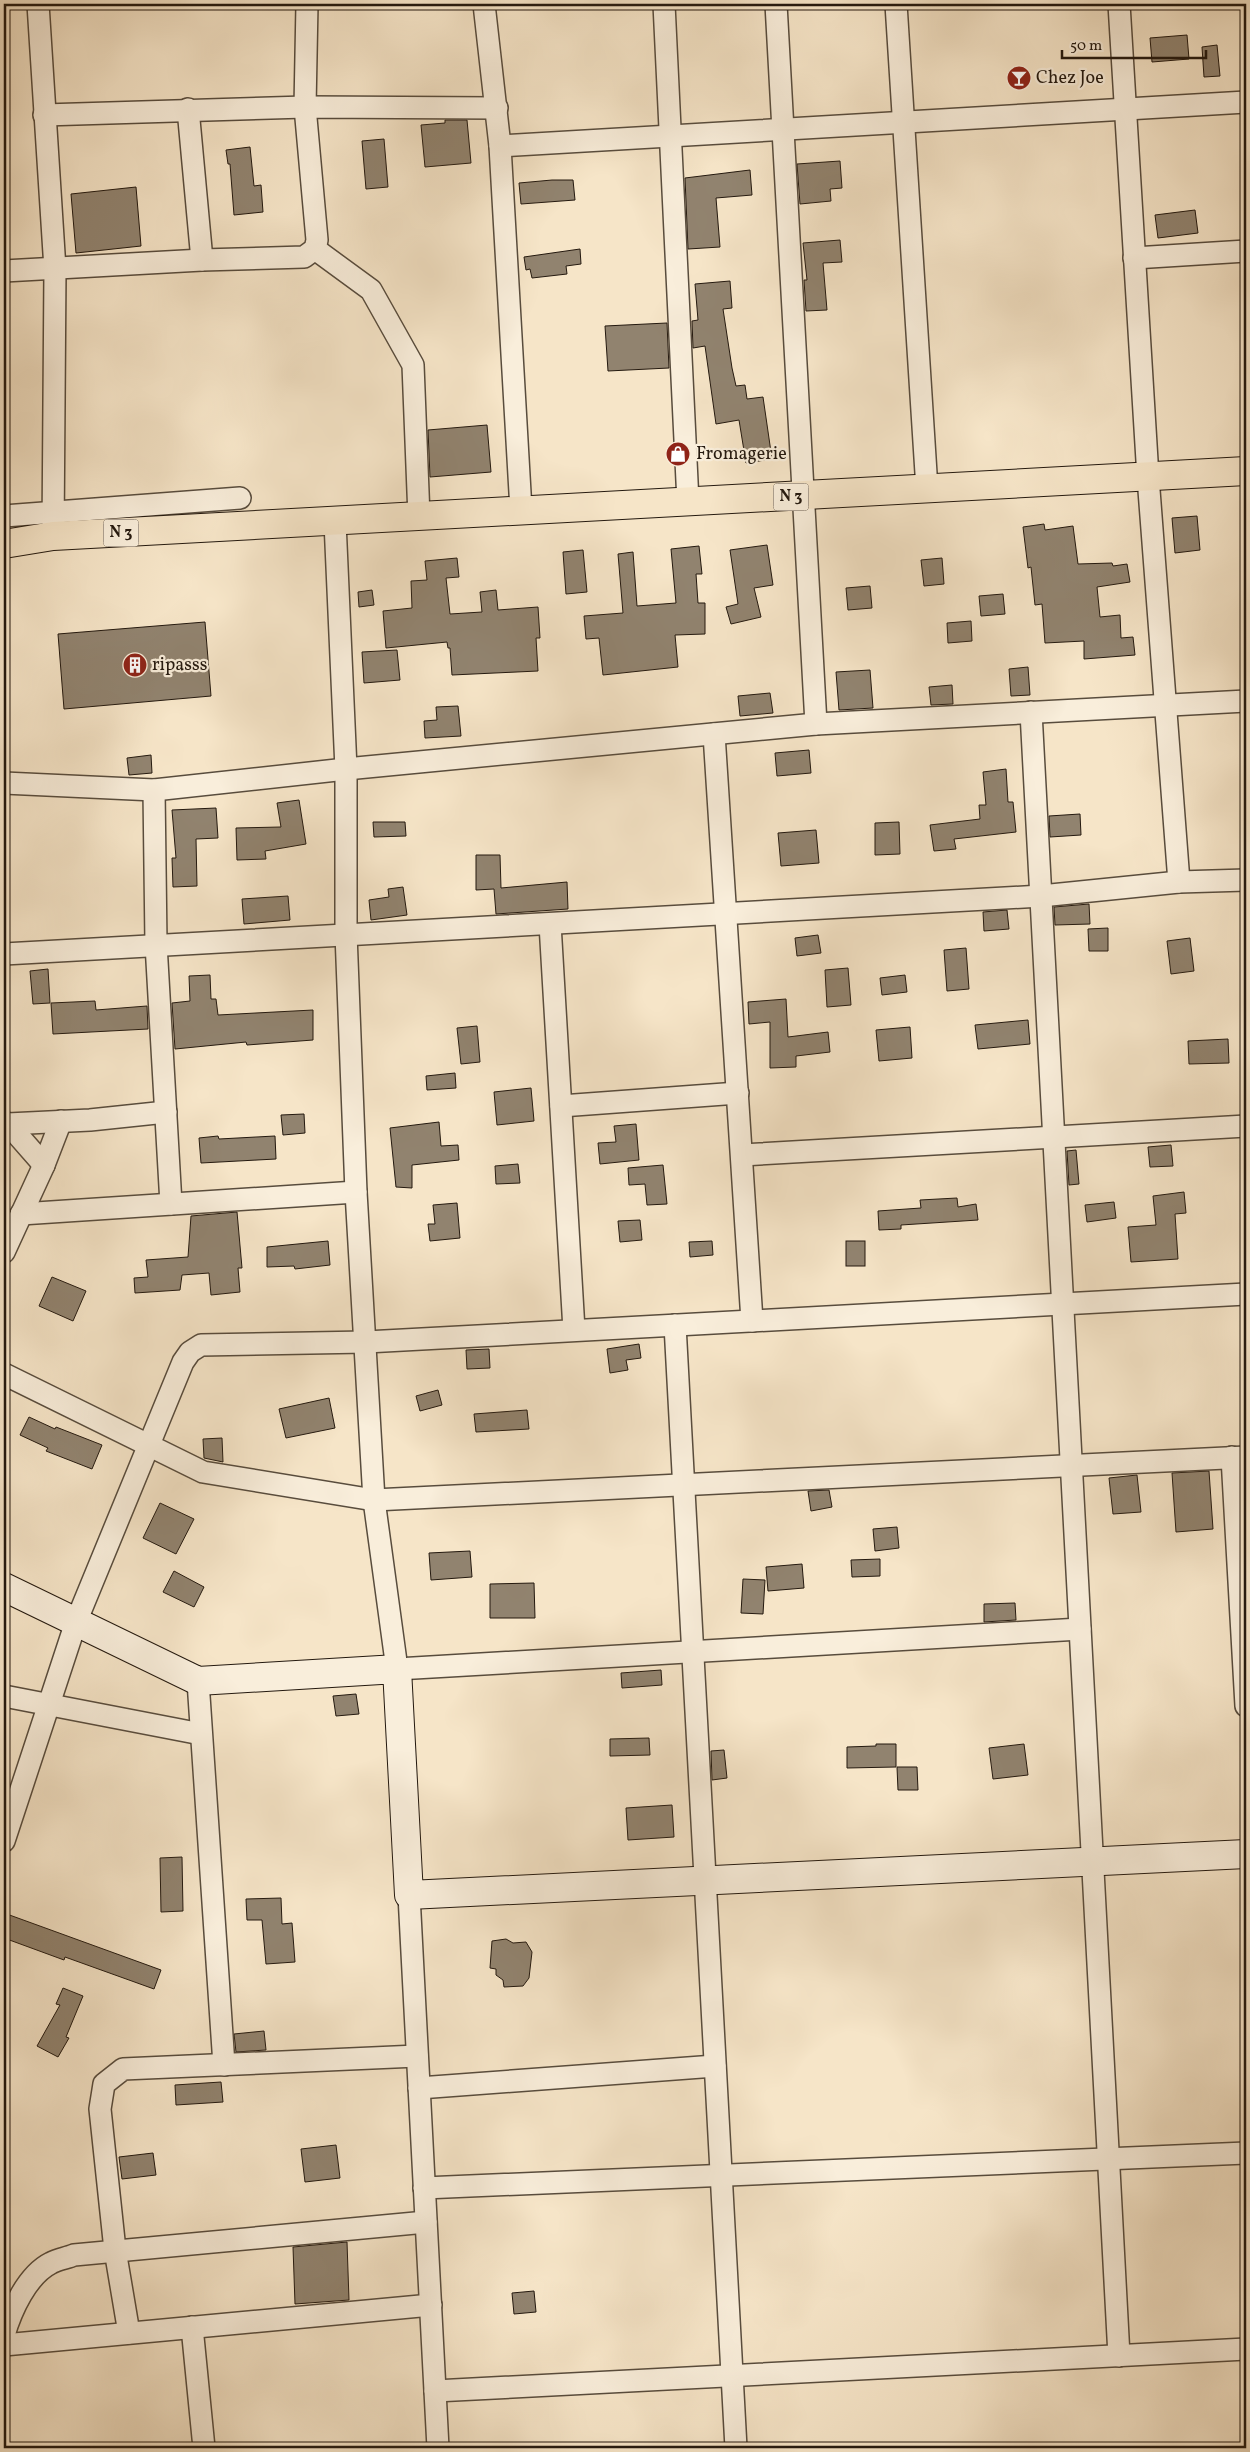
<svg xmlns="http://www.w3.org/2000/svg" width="1250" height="2452" font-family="Vollkorn,serif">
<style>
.building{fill:#91836f;stroke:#24190f}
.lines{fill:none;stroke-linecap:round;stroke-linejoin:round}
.street-casing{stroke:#584c3d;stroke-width:24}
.secondary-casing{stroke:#24190f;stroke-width:30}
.primary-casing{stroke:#24190f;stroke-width:30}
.street{stroke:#f9eedb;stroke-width:21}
.secondary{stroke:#f9eedb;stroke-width:28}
.primary{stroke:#f6e5c8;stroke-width:28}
.labels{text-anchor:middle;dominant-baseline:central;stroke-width:4.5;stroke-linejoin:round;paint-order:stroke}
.shield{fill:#f9eedb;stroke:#64594c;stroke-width:1}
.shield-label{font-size:16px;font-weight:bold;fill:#24190f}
.poi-label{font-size:18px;fill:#24190f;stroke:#f9eedb;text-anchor:start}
</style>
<rect width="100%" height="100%" fill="#f6e5c8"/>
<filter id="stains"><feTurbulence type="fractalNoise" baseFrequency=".004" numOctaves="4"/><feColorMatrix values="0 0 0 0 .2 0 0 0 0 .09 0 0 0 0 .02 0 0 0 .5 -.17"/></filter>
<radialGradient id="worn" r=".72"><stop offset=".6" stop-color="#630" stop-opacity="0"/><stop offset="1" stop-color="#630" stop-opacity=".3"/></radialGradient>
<!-- building -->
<g class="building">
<polygon points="1187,35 1189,59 1152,62 1150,38"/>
<polygon points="1217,45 1220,76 1204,77 1202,47"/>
<polygon points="445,120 467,120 471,163 425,167 421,125 445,123"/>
<polygon points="384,139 388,187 366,189 362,141"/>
<polygon points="250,147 254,186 261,185 263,212 234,215 230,164 228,164 226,150"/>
<polygon points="840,161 842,188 830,189 831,201 800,204 797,164"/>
<polygon points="750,170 752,195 716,198 720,247 688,249 685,178"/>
<polygon points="552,180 573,180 575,200 521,204 519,183"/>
<polygon points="136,187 141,246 76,253 71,194"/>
<polygon points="1195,210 1198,233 1158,238 1155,215"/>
<polygon points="840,240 842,262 823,263 827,310 806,311 804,280 807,280 803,243"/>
<polygon points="580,249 581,264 566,266 567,274 532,278 530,269 526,270 524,257"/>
<polygon points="730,281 732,308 723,309 732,368 736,386 745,385 747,399 763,397 772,459 746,463 739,420 716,424 705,346 693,348 692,321 698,320 695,284"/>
<polygon points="667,323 669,368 608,371 605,326"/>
<polygon points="487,425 491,472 430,477 428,430"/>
<polygon points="1197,516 1200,550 1175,553 1172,518"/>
<polygon points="1044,524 1045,530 1073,526 1078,564 1112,563 1113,566 1127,564 1130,582 1097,587 1100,617 1120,615 1121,638 1133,637 1135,655 1084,659 1084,641 1045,643 1042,604 1035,605 1031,567 1028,568 1023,527"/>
<polygon points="767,545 773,585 754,588 761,617 731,624 726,607 738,604 730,550"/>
<polygon points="699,546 702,574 696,574 698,603 705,603 705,634 675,635 678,667 603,675 599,638 586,639 584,616 623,613 618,554 633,552 637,606 676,603 671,549"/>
<polygon points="583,550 587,592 566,594 563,552"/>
<polygon points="457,558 459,577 446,578 450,614 482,612 480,592 496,590 498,610 538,607 540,638 536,638 538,671 452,675 450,648 448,648 447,642 386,648 383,611 412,608 411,581 427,580 425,561"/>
<polygon points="942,558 944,584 924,586 921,560"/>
<polygon points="870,586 872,608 848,610 846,588"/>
<polygon points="372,590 374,605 359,607 358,592"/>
<polygon points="1003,594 1005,614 981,616 979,596"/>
<polygon points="971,621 972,641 948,643 947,623"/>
<polygon points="205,622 211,696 64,709 58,634"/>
<polygon points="397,650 400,680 364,683 362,652"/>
<polygon points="1028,667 1030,695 1011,696 1009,669"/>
<polygon points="870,670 873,708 839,710 836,672"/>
<polygon points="952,685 953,704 931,705 929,687"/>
<polygon points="770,693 773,713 740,716 738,696"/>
<polygon points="458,706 461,736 425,738 424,721 437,720 436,707"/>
<polygon points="809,750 811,773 777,776 775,753"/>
<polygon points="151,755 152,773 129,775 127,758"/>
<polygon points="1006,769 1008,802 1013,802 1016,832 954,839 956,849 934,851 930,825 980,819 979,805 986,805 983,772"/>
<polygon points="299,800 306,844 265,851 266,859 237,860 236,828 281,827 277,803"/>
<polygon points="216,808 218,838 196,839 197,886 173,887 172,858 176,858 172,810"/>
<polygon points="1080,814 1081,835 1050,837 1049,816"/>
<polygon points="373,822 405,822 406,836 374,837"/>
<polygon points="899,822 900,854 875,855 875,823"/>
<polygon points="816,830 819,863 781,866 778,833"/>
<polygon points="476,855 500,855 501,888 567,882 568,909 496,914 494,889 476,890"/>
<polygon points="403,887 407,915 371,920 369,900 389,897 388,889"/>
<polygon points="288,896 290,920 244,924 242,899"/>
<polygon points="1089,904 1090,924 1055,925 1054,907"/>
<polygon points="1007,910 1009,929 984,931 983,912"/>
<polygon points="1108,928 1108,951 1089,951 1088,929"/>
<polygon points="818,935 821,953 797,956 795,938"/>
<polygon points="1190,938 1194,971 1171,974 1167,941"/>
<polygon points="966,948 969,989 947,991 944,950"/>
<polygon points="848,968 851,1005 827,1007 825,970"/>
<polygon points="48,969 50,1003 33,1004 30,971"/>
<polygon points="210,975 211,999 216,999 218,1015 313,1010 313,1040 247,1045 246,1042 175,1049 172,1003 190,1001 189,976"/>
<polygon points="905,975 907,992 882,995 880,978"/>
<polygon points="786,999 788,1037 828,1032 830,1052 796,1056 796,1067 770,1068 770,1022 749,1024 748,1002"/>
<polygon points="95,1001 96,1010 147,1006 148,1029 53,1034 51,1003"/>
<polygon points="1028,1020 1030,1044 978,1049 975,1025"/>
<polygon points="477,1026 480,1062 461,1064 457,1028"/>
<polygon points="910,1027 912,1058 879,1061 876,1030"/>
<polygon points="1228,1039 1229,1063 1189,1064 1188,1041"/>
<polygon points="455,1073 456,1088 427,1090 426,1076"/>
<polygon points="531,1088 534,1121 497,1125 494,1092"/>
<polygon points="304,1114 305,1133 283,1135 281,1115"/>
<polygon points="439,1122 441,1146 458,1145 459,1160 412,1165 412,1188 396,1187 390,1128"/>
<polygon points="636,1124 639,1160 600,1164 598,1143 616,1142 614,1126"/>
<polygon points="218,1136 219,1139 275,1136 276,1159 201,1163 199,1138"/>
<polygon points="1171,1145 1173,1166 1150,1167 1148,1147"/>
<polygon points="1076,1150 1079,1184 1069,1185 1067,1151"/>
<polygon points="518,1164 520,1183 496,1184 495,1166"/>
<polygon points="663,1165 667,1204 647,1205 645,1184 629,1185 628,1168"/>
<polygon points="1184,1192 1186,1213 1175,1214 1178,1259 1131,1262 1128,1227 1156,1225 1153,1196"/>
<polygon points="957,1198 958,1207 976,1204 978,1220 901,1225 901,1229 879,1230 878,1211 921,1208 920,1200"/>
<polygon points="1114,1202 1116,1218 1087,1222 1085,1205"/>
<polygon points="457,1203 460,1238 430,1241 428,1224 435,1224 433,1205"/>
<polygon points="237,1212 242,1268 238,1268 240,1292 211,1295 209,1273 182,1275 180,1290 135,1293 134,1278 148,1277 146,1260 188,1257 191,1216"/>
<polygon points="640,1220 642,1240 620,1242 618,1221"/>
<polygon points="328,1241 330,1265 295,1269 294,1266 267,1267 267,1247"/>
<polygon points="712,1241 713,1255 690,1257 689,1242"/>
<rect x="846" y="1241" width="19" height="25"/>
<polygon points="52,1277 86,1291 73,1321 39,1306"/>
<polygon points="639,1344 641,1358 626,1360 628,1370 610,1373 607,1349"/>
<polygon points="489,1349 490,1368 467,1369 466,1350"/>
<polygon points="438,1390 442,1405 420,1411 416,1396"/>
<polygon points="329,1398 335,1428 286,1438 279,1409"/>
<polygon points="527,1410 529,1429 476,1432 474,1414"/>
<polygon points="29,1417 55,1429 56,1427 102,1445 92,1469 46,1451 48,1448 20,1435"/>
<polygon points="222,1438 223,1462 204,1458 203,1439"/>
<polygon points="1209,1471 1213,1529 1176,1532 1172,1473"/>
<polygon points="1137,1475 1141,1512 1113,1514 1109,1478"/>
<polygon points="829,1490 832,1507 811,1511 808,1491"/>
<polygon points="160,1503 194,1519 176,1554 143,1538"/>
<polygon points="897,1527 899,1548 875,1551 873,1529"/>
<polygon points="470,1551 472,1577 431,1580 429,1553"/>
<polygon points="880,1559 880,1576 852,1577 851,1560"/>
<polygon points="802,1564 804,1588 768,1591 766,1567"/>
<polygon points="174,1571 204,1587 194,1607 163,1592"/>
<polygon points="743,1579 765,1580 763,1614 741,1613"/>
<polygon points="534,1583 535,1618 490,1618 490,1584"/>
<polygon points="1015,1603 1016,1620 984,1622 984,1604"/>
<polygon points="661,1670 662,1685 622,1688 621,1673"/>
<polygon points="356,1694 359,1714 336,1716 333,1696"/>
<polygon points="649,1738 650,1755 610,1756 610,1739"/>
<polygon points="876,1744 896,1744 896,1767 847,1768 847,1747 876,1746"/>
<polygon points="1024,1744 1028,1775 993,1779 989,1748"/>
<polygon points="724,1750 727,1778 712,1780 711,1751"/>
<polygon points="897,1767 917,1767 918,1790 898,1790"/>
<polygon points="672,1805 674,1837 628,1840 626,1808"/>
<polygon points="182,1857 183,1911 161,1912 160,1858"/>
<polygon points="281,1898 282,1924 292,1923 295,1962 266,1964 262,1920 247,1920 246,1899"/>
<polygon points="4,1913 161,1970 154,1989 65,1957 64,1960 4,1938"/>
<polygon points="506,1939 513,1943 526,1942 532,1952 529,1978 523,1986 504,1987 503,1980 496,1975 496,1969 490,1968 492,1941"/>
<polygon points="63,1988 83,1996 66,2037 69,2038 58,2057 37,2046 60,2005 56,2004"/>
<polygon points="264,2031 266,2050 236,2052 234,2034"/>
<polygon points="221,2082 223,2102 176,2105 175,2085"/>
<polygon points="336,2145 340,2178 305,2182 301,2149"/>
<polygon points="153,2153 156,2175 122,2179 119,2157"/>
<polygon points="347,2242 349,2300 295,2304 293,2247"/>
<polygon points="534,2291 536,2312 514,2314 512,2293"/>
</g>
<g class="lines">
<defs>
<g id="street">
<polyline points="38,4 55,269 53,536"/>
<polyline points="484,4 500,146 521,510"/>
<polyline points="664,4 688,502"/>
<polyline points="776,4 816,724"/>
<polyline points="896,4 927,489"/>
<polyline points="1119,4 1148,477 1179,882"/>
<polyline points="188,109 202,260"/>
<polyline points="44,115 305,107 497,108"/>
<polyline points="500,146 1246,102"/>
<polyline points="315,249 371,290 413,365 419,517"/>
<polyline points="1134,258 1246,251"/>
<polyline points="4,271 202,260 304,257 315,249 317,240 305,107 307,4"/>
<polyline points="4,516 240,498"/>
<polyline points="335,522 346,769 346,934 356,1192 374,1500 397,1669 1080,1629"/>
<polyline points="1031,712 1119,2356"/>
<polyline points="714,734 752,1321"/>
<polyline points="4,783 154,790 346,769 816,724 1246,701"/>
<polyline points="154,790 156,944 171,1204"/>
<polyline points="550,924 574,1330"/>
<polyline points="4,954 1041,896 1179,882 1246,880"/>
<polyline points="561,1106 738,1093"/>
<polyline points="4,1122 8,1124 90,1120 166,1112"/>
<polyline points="8,1124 44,1165"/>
<polyline points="742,1155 1246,1126"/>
<polyline points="21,1214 356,1192"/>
<polyline points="4,1252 44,1165 61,1121"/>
<polyline points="675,1325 736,2448"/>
<polyline points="4,1374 203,1472 374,1500 1246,1457"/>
<polyline points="1232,1457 1246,1706"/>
<polyline points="198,1681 224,2065"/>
<polyline points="4,1696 201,1734"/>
<polyline points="4,1841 76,1622 183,1362 190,1352 201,1345 366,1342 1246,1294"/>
<polyline points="409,1895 438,2448"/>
<polyline points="419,2088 715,2066"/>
<polyline points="424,2188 1246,2153"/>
<polyline points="192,2327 204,2448"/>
<polyline points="129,2333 115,2250 100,2109 104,2084 123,2069 417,2056"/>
<path d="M4 2335C11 2311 27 2275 51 2263 58 2259 67 2258 74 2255L426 2222"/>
<polyline points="4,2345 431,2305"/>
<polyline points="435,2391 1246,2349"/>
</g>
<polyline id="secondary" points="4,1587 198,1681 397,1669 409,1895 1246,1854"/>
<polyline id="primary" points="4,544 53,536 1246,471"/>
</defs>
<!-- street casing -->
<use href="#street" class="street-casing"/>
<!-- secondary casing -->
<use href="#secondary" class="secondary-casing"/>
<!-- primary casing -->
<use href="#primary" class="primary-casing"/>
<!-- street -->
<use href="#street" class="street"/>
<!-- secondary -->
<use href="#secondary" class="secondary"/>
<!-- primary -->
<use href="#primary" class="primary"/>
</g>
<!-- icons -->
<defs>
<symbol id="bar-disc" viewBox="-11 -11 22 22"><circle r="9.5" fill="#8f2418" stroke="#f9eedb"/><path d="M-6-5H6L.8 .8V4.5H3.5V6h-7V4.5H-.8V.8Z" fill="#fff"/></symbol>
<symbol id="shop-disc" viewBox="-11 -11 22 22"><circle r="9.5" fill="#8f2418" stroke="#f9eedb"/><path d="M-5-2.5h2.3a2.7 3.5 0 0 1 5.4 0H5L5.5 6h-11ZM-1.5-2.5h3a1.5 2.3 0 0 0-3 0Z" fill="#fff"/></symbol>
<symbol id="building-disc" viewBox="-11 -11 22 22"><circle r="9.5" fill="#8f2418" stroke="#f9eedb"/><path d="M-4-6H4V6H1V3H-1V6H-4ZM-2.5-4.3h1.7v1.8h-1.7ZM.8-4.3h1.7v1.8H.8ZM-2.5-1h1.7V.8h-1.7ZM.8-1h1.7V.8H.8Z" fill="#fff"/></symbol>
</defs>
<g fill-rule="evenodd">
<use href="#bar-disc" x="1005" y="64" width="28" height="28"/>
<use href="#shop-disc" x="664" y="440" width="28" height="28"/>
<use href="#building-disc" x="121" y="651" width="28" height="28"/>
</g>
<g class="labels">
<!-- shield labels -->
<g class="shield">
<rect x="773.5" y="483.5" width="35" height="27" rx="4"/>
<rect x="103.5" y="519.5" width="35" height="27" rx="4"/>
</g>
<g class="shield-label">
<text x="791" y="497">N 3</text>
<text x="121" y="533">N 3</text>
</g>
<!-- poi labels -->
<g class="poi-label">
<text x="1036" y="78">Chez Joe</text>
<text x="696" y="454">Fromagerie</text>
<text x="152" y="665">ripasss</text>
</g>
</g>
<!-- margin -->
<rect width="1250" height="2452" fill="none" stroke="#f6e5c8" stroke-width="20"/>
<rect x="5" y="5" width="1240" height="2442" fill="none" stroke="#24190f" stroke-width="2.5"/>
<rect x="10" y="10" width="1230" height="2432" fill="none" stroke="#24190f"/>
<!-- scale -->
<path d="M1062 50v8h144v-8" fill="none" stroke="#24190f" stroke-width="2.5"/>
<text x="1070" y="50" font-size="15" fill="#24190f" stroke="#f9eedb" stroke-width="4" paint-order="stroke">50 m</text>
<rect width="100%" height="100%" filter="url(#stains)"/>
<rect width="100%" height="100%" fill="url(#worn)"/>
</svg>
